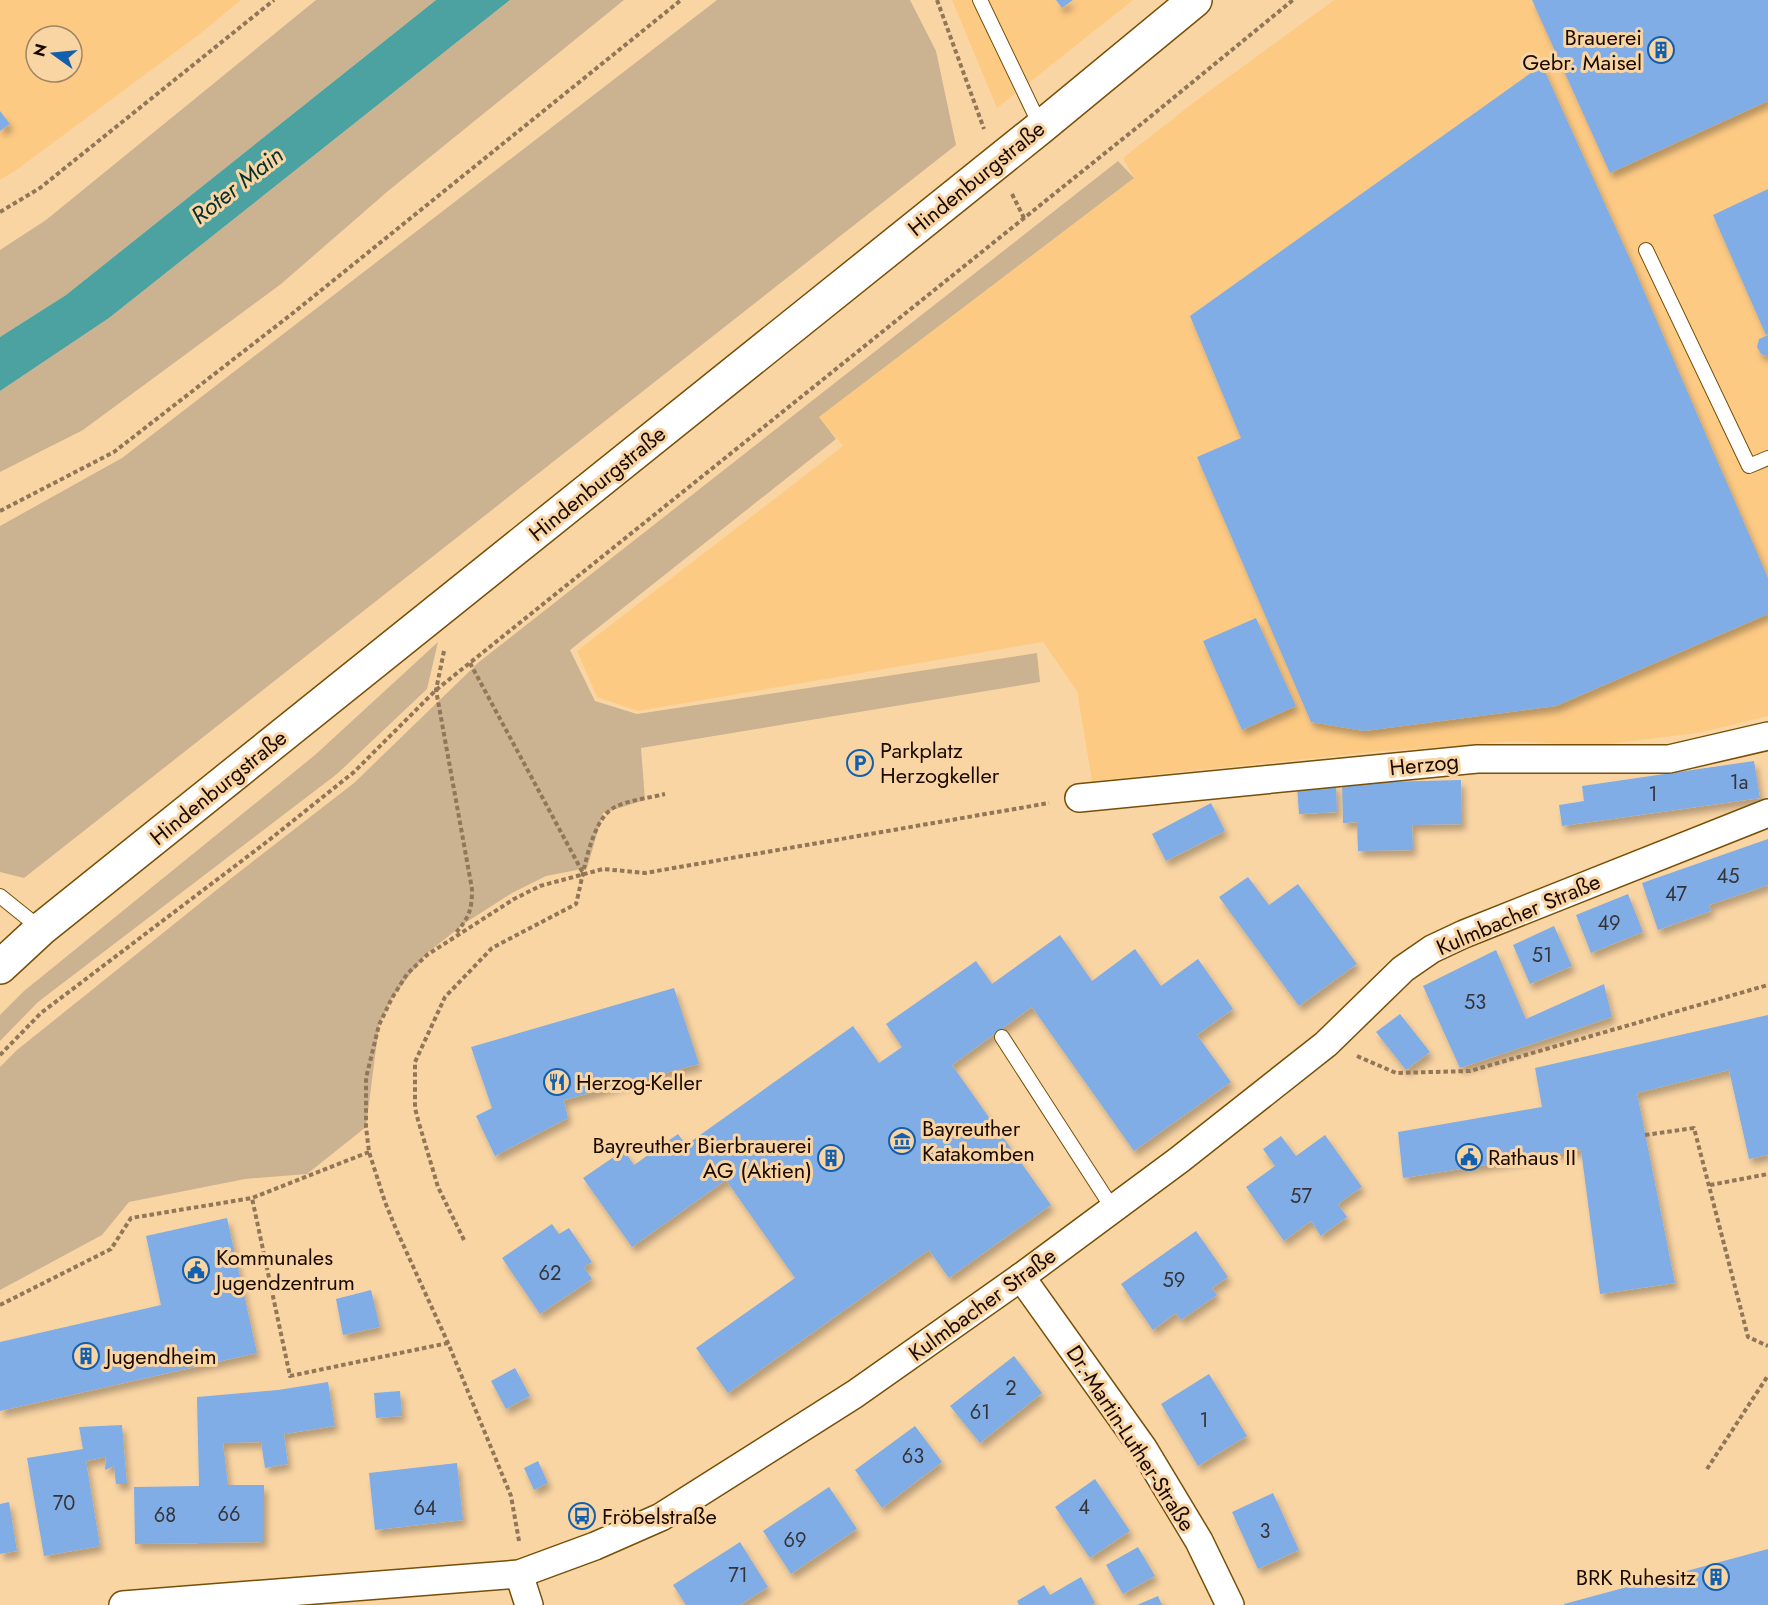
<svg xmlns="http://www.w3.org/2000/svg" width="1768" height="1605" font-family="Jost,sans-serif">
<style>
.built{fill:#fdca84;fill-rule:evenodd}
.green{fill:#cbb291}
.water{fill:#4ba2a1}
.building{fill:#80ade5;filter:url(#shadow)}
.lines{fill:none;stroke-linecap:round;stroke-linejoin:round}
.lane-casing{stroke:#774f06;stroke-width:16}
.street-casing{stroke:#774f06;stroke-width:30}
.primary-casing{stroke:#774f06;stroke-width:36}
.path{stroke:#917657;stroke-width:4;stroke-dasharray:4.5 3;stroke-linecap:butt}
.lane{stroke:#fff;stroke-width:14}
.street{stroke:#fff;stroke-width:27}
.primary{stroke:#fff;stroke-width:33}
.labels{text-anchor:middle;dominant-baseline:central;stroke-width:6;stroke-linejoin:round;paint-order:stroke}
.number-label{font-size:20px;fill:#343339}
.poi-label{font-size:22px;fill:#1a0a00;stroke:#fad5a4;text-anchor:start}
.street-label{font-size:22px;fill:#1a0a00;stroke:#fad5a4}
.water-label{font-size:24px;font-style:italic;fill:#043130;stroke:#fad5a4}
</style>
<defs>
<filter id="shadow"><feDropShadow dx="3.5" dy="6" stdDeviation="3" flood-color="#0004"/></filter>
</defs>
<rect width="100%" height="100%" fill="#fad5a4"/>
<!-- built -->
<g class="built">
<path d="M0 0H241L201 33 19 168 0 180ZM36 36H72V72H36Z"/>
<polygon points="952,0 1133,0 997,108"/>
<polygon points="1334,0 1768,0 1768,716 1698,733 1591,746 1515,741 1384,751 1092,781 1077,691 1043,642 638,711 597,697 577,651 843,446 819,417 1134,178 1123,158 1197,100"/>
</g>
<!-- green -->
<g class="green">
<polygon points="316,0 436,0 66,295 0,337 0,250 46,220"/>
<polygon points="510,0 624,0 388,191 281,284 83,430 0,472 0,391 109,318"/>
<polygon points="717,0 910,0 936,51 956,145 24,878 0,872 0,526 122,458"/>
<polygon points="1118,161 1134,178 819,417 836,439 570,650 595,701 637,714 1037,653 1040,682 641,748 645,800 603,813 587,868 546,876 512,893 465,923 426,954 392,998 379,1025 366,1127 307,1174 245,1179 129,1202 102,1235 0,1290 0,1067 17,1050 229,880 354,783 479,662"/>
<polygon points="438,642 427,689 337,774 38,1002 0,1041 0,1015 24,991 315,755"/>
</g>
<!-- water -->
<polygon class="water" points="436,0 510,0 109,318 0,391 0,337 66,295"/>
<!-- building -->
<g class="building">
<polygon points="1056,0 1073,0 1062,8"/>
<polygon points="1532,0 1768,0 1768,101 1610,173"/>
<polygon points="1542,65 1634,268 1768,578 1768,614 1556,706 1364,731 1311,722 1197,457 1241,438 1190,316"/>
<polygon points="0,111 10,124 0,131"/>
<polygon points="1768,189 1768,334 1766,335 1713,215"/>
<polygon points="1768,335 1768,357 1761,354 1757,347 1759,339"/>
<polygon points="1256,618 1296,706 1242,730 1203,641"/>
<polygon points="1754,761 1760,798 1562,826 1559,805 1584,801 1582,786"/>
<polygon points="1461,780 1462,824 1412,825 1413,850 1358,851 1357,822 1343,823 1342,783"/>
<polygon points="1336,784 1337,812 1299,814 1297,786"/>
<polygon points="1211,803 1225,831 1166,861 1152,834"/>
<polygon points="1768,839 1768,885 1709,905 1711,911 1658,930 1642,883"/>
<polygon points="1248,877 1269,905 1298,884 1357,964 1299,1006 1219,897"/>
<polygon points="1628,894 1643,932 1591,953 1576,915"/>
<polygon points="1554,926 1572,966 1530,984 1513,945"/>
<polygon points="1060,935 1092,981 1135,949 1161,986 1198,959 1233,1009 1197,1035 1231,1082 1134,1151 1032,1007 952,1065 1051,1205 949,1278 929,1250 728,1393 696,1348 795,1278 726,1180 632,1247 583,1178 624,1150 634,1165 678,1134 686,1145 853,1026 879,1063 902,1047 886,1024 976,961 992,984"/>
<polygon points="1496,950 1526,1019 1604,984 1612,1017 1460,1068 1423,986"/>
<polygon points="674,988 699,1064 564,1100 568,1118 495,1156 476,1116 492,1108 471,1047"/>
<polygon points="1400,1014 1430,1052 1406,1070 1376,1032"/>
<polygon points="1768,1015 1768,1155 1749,1159 1729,1070 1637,1093 1675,1283 1600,1294 1581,1150 1403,1178 1398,1132 1542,1107 1535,1068"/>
<polygon points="1325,1135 1362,1187 1338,1204 1347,1217 1321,1236 1311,1221 1284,1241 1246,1187 1275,1166 1263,1149 1281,1136 1296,1156"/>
<polygon points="227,1218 257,1353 0,1411 0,1342 161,1305 146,1236"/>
<polygon points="552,1224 559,1234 569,1228 592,1262 584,1267 592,1279 540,1314 502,1258"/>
<polygon points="1196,1231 1228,1277 1212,1288 1217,1295 1181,1320 1176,1313 1153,1330 1121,1284"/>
<polygon points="371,1290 380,1327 343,1335 336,1299"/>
<polygon points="1014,1356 1042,1393 980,1443 950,1406"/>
<polygon points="515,1368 530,1396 506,1409 491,1381"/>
<polygon points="1209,1374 1247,1436 1198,1466 1161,1404"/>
<polygon points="328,1382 335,1426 284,1434 288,1464 265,1468 261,1442 223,1443 228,1485 264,1485 264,1542 135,1544 134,1487 199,1486 197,1397 278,1390"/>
<polygon points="400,1391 402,1416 376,1418 374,1393"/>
<polygon points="122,1425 127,1484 116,1484 114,1466 105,1470 106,1457 86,1461 100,1546 44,1556 27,1458 83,1449 79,1427"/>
<polygon points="915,1426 942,1462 882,1508 855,1470"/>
<polygon points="538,1461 548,1483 534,1490 524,1468"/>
<polygon points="457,1463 463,1520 375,1530 369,1473"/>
<polygon points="1095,1479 1130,1531 1090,1558 1055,1507"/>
<polygon points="829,1487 857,1529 791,1574 763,1531"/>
<polygon points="1273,1493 1299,1550 1258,1569 1232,1512"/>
<polygon points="9,1502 17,1551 0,1554 0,1504"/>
<polygon points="740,1542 768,1587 740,1605 686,1605 673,1585"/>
<polygon points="1138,1547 1155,1576 1123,1594 1106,1565"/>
<polygon points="1768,1549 1768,1605 1564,1605 1564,1604"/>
<polygon points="1081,1577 1095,1603 1091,1605 1019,1605 1017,1601 1044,1585 1050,1595"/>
<polygon points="1158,1596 1162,1605 1137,1605"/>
</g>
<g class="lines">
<defs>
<g id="lane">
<polyline points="980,0 1041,127"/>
<polyline points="1646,250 1749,466 1768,458"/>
<polyline points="0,896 41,929"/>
<polyline points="1002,1037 1113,1209"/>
</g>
<g id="street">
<polyline points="1079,798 1477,759 1669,759 1768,736"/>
<polyline points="1021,1277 1143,1448 1199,1541 1230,1605"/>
<polyline points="519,1574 529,1605"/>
<polyline points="123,1605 519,1574 595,1546 661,1517 855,1394 1021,1277 1179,1160 1326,1044 1403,969 1432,949 1464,934 1768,813"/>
</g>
<polyline id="primary" points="0,967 41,929 1041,127 1195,0"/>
</defs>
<!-- lane casing -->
<use href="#lane" class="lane-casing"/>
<!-- street casing -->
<use href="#street" class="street-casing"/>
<!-- primary casing -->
<use href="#primary" class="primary-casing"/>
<!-- path -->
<g class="path">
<polyline points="937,0 984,129"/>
<polyline points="1012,194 1024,218"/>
<polyline points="0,212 40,188 274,0"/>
<polyline points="0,511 114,452 293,313 681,0"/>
<path d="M444 651 436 690 472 889C472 911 469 917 455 934"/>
<polyline points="470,663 583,873"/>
<polyline points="0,1055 41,1013 264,844 354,772 436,690 1145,121 1293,0"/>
<polyline points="1357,1056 1396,1073 1470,1071 1768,985"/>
<polyline points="1645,1135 1694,1128 1748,1337 1768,1346"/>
<polyline points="369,1152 252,1198 290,1376 448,1343"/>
<polyline points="1710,1185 1768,1174"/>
<path d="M464 1240 438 1187 418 1120 415 1108V1062L445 997 492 948 576 904C583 878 590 819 615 807 629 800 649 798 665 794"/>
<polyline points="0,1305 111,1249 131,1218 252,1198"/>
<polyline points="1707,1469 1767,1377"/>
<polyline points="519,1541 511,1496 448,1343 396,1229 385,1202 369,1152 366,1127 366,1078 379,1025 392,998 407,974 427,955 514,899 540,886 603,869 645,873 1049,803"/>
</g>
<!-- lane -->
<use href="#lane" class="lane"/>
<!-- street -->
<use href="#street" class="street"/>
<!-- primary -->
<use href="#primary" class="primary"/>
</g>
<!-- icons -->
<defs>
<symbol id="building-ring" viewBox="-11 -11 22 22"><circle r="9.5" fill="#fad5a4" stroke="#125fae" stroke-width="1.5"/><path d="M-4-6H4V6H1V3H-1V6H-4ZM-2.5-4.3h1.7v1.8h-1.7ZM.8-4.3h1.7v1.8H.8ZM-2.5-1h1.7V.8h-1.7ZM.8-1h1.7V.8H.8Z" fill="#125fae"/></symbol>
<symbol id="parking-ring" viewBox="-11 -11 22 22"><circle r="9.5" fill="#fad5a4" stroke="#125fae" stroke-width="1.5"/><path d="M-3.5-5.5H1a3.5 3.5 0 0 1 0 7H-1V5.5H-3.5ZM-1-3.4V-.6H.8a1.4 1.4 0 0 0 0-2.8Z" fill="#125fae"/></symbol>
<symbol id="restaurant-ring" viewBox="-11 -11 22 22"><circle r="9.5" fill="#fad5a4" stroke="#125fae" stroke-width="1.5"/><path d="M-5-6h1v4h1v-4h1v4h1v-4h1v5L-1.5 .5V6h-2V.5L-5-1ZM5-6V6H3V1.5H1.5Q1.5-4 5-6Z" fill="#125fae"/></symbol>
<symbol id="museum-ring" viewBox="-11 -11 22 22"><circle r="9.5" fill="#fad5a4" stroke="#125fae" stroke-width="1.5"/><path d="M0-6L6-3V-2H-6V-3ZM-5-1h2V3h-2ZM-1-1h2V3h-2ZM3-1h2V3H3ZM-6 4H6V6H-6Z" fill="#125fae"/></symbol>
<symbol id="civic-ring" viewBox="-11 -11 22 22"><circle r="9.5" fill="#fad5a4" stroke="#125fae" stroke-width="1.5"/><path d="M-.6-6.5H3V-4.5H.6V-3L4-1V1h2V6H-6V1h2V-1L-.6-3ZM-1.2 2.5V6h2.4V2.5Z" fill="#125fae"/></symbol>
<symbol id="bus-ring" viewBox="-11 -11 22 22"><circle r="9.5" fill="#fad5a4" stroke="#125fae" stroke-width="1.5"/><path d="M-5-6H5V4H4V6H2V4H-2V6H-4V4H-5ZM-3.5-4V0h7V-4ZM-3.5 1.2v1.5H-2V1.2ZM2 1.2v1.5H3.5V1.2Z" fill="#125fae"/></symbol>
</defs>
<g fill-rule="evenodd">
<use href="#building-ring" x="1646" y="35" width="30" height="30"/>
<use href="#parking-ring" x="845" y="748" width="30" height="30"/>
<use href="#restaurant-ring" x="542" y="1067" width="30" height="30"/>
<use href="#museum-ring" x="887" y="1126" width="30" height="30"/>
<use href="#civic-ring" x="1454" y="1142" width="30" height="30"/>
<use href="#building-ring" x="816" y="1143" width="30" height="30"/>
<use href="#civic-ring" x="181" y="1255" width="30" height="30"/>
<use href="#building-ring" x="71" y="1341" width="30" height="30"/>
<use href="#bus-ring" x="567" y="1501" width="30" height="30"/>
<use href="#building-ring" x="1701" y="1562" width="30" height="30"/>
</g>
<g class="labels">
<!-- number labels -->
<g class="number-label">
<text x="1739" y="782">1a</text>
<text x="1653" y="794">1</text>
<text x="1728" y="876">45</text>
<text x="1676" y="894">47</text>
<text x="1609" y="923">49</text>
<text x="1542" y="955">51</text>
<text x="1475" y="1002">53</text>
<text x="1301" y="1196">57</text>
<text x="550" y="1273">62</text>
<text x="1174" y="1280">59</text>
<text x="1011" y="1388">2</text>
<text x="980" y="1412">61</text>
<text x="1204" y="1420">1</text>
<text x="913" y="1456">63</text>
<text x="64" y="1503">70</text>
<text x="1084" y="1507">4</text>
<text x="425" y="1508">64</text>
<text x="229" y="1514">66</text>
<text x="165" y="1515">68</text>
<text x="1265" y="1531">3</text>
<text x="795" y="1540">69</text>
<text x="738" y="1575">71</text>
</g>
<!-- poi labels -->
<g class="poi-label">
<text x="1642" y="37" text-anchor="end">Brauerei<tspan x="1642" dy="25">Gebr. Maisel</tspan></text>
<text x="880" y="750">Parkplatz<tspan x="880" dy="25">Herzogkeller</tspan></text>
<text x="576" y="1082">Herzog-Keller</text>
<text x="922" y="1128">Bayreuther<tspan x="922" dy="25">Katakomben</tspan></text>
<text x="812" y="1145" text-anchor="end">Bayreuther Bierbrauerei<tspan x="812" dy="25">AG (Aktien)</tspan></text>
<text x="1488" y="1157">Rathaus II</text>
<text x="216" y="1257">Kommunales<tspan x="216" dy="25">Jugendzentrum</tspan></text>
<text x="106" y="1356">Jugendheim</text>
<text x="602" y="1516">Fröbelstraße</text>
<text x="1696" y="1577" text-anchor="end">BRK Ruhesitz</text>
</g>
<!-- street labels -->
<g class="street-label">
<text transform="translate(976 178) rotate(-39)">Hindenburgstraße</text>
<text transform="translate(597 483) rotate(-39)">Hindenburgstraße</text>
<text transform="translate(1424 764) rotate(-6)">Herzog</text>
<text transform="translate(218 787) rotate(-39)">Hindenburgstraße</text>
<text transform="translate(1518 914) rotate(-23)">Kulmbacher Straße</text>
<text transform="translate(982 1304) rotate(-36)">Kulmbacher Straße</text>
<text transform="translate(1131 1438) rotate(57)">Dr.-Martin-Luther-Straße</text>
</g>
<!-- water labels -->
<g class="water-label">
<text transform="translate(237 185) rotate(-38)">Roter Main</text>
</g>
</g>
<!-- north arrow -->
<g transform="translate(54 54) rotate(285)"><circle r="28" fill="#fad5a4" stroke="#a08462" stroke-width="1.5"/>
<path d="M0-4.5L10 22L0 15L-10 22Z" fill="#125fae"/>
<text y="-9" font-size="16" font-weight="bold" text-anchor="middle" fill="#1a0a00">N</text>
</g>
</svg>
